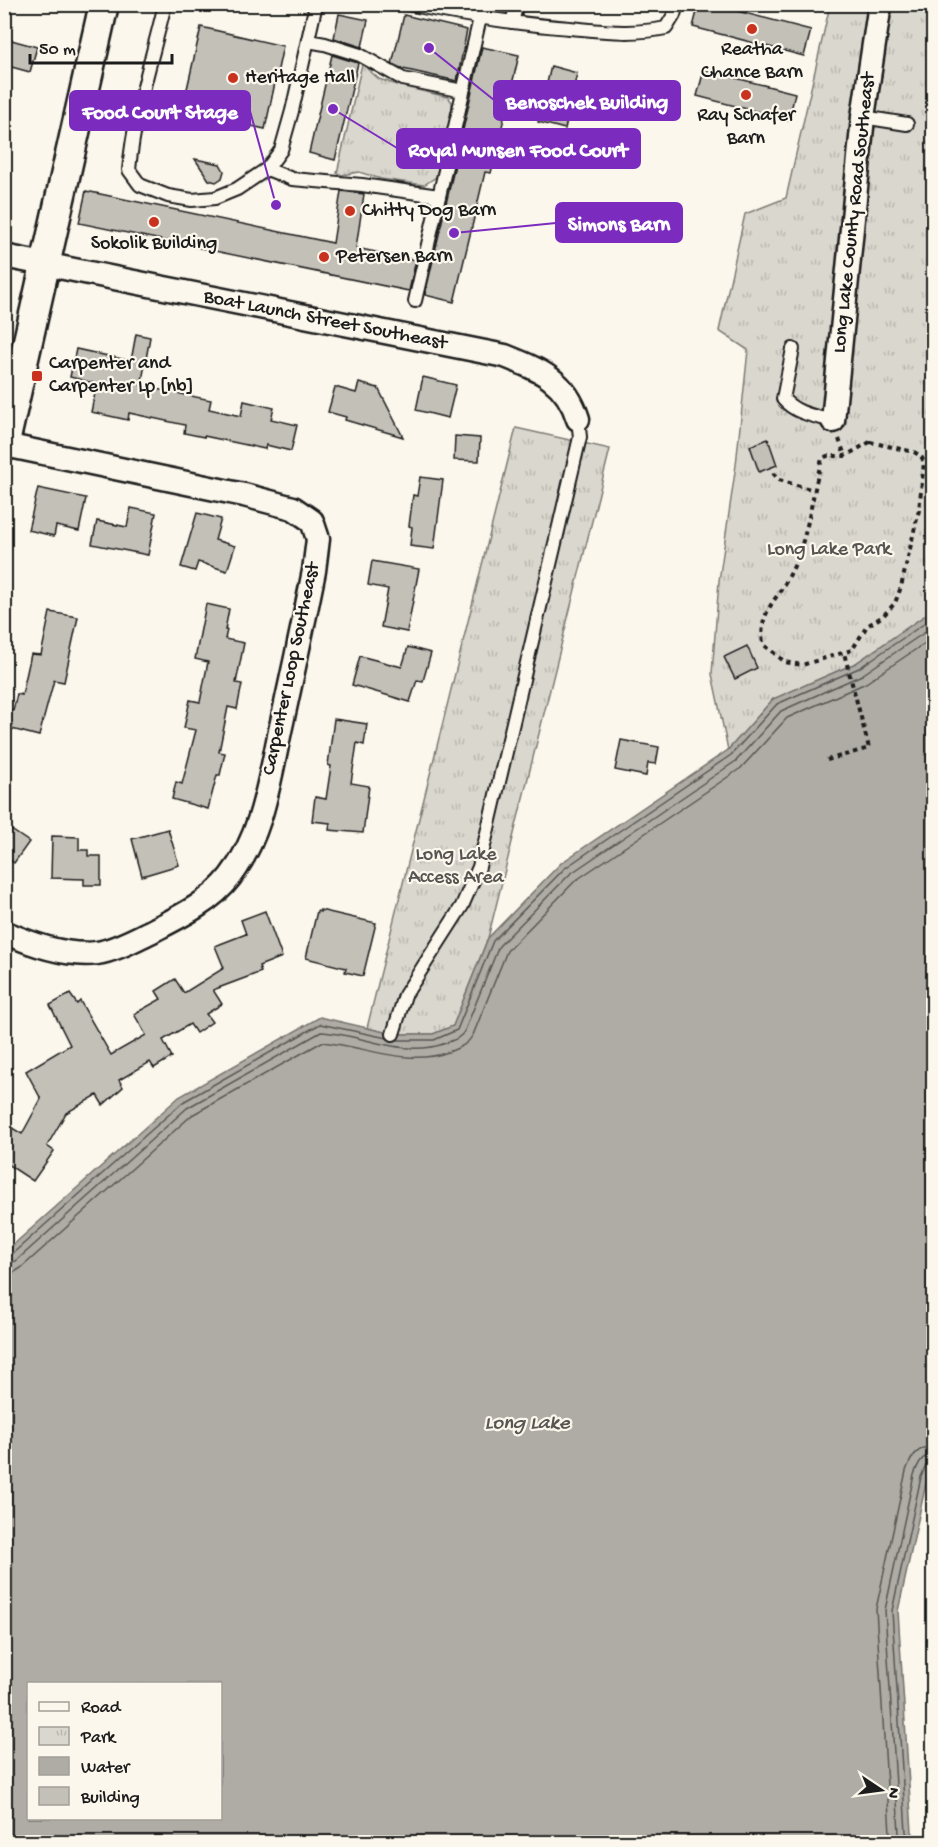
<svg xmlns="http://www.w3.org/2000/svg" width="938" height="1847" font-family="'Gochi Hand',sans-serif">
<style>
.park{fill:url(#park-tufts);stroke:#7b7a75;stroke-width:1.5}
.water{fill:#afaca5;stroke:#74726e;stroke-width:1.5;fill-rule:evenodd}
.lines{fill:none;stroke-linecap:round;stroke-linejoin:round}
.shore{stroke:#575653;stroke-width:1.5}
.building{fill:#c3c0b8;stroke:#1c1c1c;stroke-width:1.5}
.service-casing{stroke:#1c1c1c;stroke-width:16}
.minor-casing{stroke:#1c1c1c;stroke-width:27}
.tertiary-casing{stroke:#1c1c1c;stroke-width:33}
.path{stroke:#1c1c1c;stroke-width:4;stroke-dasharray:4.5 4.5;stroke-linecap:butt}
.service{stroke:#fbf7ec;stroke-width:12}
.minor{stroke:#fbf7ec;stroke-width:22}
.tertiary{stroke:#fbf7ec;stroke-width:28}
.poi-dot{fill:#c8321e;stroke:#fbf7ec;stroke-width:2}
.labels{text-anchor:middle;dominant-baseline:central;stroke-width:4.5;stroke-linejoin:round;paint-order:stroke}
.poi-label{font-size:20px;fill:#1c1c1c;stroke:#fbf7ec;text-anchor:start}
.street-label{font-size:20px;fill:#1c1c1c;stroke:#fbf7ec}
.park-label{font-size:20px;fill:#555451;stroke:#fbf7ec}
.water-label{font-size:21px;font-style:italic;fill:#575653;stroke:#fbf7ec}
.leader{fill:none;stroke:#7b2cbf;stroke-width:2}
.callout-dot{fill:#7b2cbf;stroke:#fbf7ec;stroke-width:2}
.callout{fill:#7b2cbf;stroke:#7b2cbf;stroke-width:2}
.callout-label{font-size:21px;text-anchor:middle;font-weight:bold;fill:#fff}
</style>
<defs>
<pattern id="park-tufts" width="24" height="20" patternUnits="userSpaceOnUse" patternTransform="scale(1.5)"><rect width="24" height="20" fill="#dad7ce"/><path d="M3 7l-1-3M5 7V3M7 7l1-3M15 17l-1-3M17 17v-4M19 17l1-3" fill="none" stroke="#bab8b0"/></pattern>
</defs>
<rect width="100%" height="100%" fill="#fbf7ec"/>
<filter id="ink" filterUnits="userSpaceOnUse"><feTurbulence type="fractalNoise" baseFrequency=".0167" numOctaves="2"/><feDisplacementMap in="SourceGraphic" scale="12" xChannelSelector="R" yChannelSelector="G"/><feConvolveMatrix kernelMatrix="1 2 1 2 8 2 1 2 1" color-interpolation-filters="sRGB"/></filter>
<g filter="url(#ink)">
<!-- park -->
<g class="park">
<polygon points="830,5 933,5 933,610 856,663 773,699 728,750 712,674 719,581 736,465 748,350 719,331 745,214 786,198"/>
<polygon points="362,64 379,79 404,87 448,97 452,102 452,109 436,177 424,185 381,179 359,172 342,175 337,173"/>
<polygon points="516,428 610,449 488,938 453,1026 433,1034 393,1034 367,1028"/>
</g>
<!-- water -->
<path class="water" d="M933 610 934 1461 927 1479 898 1611 912 1832 920 1842H5L4 1253 179 1097 320 1017 393 1034H433L453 1026 488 938 561 863 728 750 773 699 856 663ZM28 1684H220V1818H28Z"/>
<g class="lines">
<!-- shore -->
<g class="shore">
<polyline points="398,1040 434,1040 457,1030 493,941 565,868 731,755 777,704 859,668 934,617"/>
<polyline points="4,1257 11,1255 183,1102 320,1024 387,1038"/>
<path d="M4 1264 16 1261 187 1108 321 1032C362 1034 404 1059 446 1043 454 1040 461 1038 465 1030L499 946 570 874 736 761 781 711 862 675 934 626"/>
<path d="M4 1273H13L21 1268 192 1115 322 1042C365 1046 408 1068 451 1051 461 1047 468 1044 473 1035L507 951 575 881 741 768 787 718 866 683 934 637"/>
<path d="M892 1842 890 1833 876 1609 906 1471C911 1457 917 1447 934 1446"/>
<path d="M903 1842 899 1833 885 1610 914 1475C918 1464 921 1455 934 1455"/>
<polyline points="912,1842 906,1832 892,1611 921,1477 926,1465 934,1462"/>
</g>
</g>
<!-- building -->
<g class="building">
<polygon points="699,4 710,4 811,30 804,56 693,27"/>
<polygon points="339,14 368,20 362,47 334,38"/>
<polygon points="404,15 467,30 457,81 403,69 392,64"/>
<polygon points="201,27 283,46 265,129 182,111"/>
<polygon points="4,38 37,47 30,72 4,65"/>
<polygon points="482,47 519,55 491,173 485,172 454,302 425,295"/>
<polygon points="332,55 358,63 335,160 309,153"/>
<polygon points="551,66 577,73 565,129 538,122"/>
<polygon points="704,70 795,93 789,120 697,96"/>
<polygon points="195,159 220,164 224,171 222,178 216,182 209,180"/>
<polygon points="86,191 333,243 341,191 364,194 356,248 416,260 409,291 79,223"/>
<polygon points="136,334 150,337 141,386 211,400 209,409 241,416 244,401 274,408 271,419 297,425 291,451 266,445 265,449 204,436 204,437 184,433 185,425 129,413 128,420 91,412 97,384 70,377 76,349 131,361"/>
<polygon points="423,377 456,385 448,418 416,410"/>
<polygon points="359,383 378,388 403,437 345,420 346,417 328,412 335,387 356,393"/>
<polygon points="455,436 480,438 479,461 454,460"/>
<polygon points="768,439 777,465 759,472 750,446"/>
<polygon points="420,477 443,480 434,549 410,546 412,527 409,526 413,495 417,496"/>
<polygon points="38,488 86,498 79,531 56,526 54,536 28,530"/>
<polygon points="131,508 156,513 148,555 92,544 97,521 127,527"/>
<polygon points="197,513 221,519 215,540 235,546 227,571 198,562 195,571 181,567"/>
<polygon points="372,561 419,569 407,632 381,627 388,589 368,585"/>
<polygon points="206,604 229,609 225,630 227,630 225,639 244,643 236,683 242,684 237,709 228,707 219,752 225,753 220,775 217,775 208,809 172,799 176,782 182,784 196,730 184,728 190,700 200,702 208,662 195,659"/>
<polygon points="50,612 78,617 64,682 54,680 39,736 4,727 4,709 13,711 17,694 22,695 31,654 41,655"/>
<polygon points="747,646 757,668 735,679 724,657"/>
<polygon points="408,647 431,653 423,681 417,680 410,702 352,685 360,656 402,667"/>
<polygon points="334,719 367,724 364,745 357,743 351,783 369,786 363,833 329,830 330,823 312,821 315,797 326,799 331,766 328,765"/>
<polygon points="621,740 659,747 656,764 648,763 646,776 615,770"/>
<polygon points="4,825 29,842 14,863 4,856"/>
<polygon points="168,829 179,865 142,876 132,839"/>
<polygon points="52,836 79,837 79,850 88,850 88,856 101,856 101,885 84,885 84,879 51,878"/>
<polygon points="320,910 376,923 363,976 345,972 346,968 306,958 317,911 320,912"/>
<polygon points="265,911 282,957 259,966 261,972 213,990 222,1004 206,1014 212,1022 196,1033 190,1024 163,1040 172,1057 154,1068 150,1062 119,1080 123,1087 103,1105 97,1095 66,1113 47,1146 54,1151 33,1181 4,1162 4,1123 22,1134 41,1099 26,1071 70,1045 50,1005 70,994 77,1004 80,1001 111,1055 146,1035 134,1014 161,999 156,991 175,979 184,993 224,968 215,946 246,934 241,920"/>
</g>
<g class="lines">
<defs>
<g id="service">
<path d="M165 4C152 59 134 114 129 170L140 185 168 196 192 200 215 198 237 189 267 169 281 150 292 111 316 4"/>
<path d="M407 4C461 15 515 24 570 28 604 31 631 35 666 28L674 15 677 4"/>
<polyline points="512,22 517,4"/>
<polyline points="308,41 325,44 360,55 403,79 463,91"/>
<polyline points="863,117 907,124"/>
<polyline points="267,169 292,179 362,185 439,196"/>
<polyline points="415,301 480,18"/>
<path d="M793 349 783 399C796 414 815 416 833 421"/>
<polyline points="393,1034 405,995 462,906 479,867 580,437 578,419"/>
</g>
<g id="minor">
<path d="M4 256 505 356C540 370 566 380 578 419"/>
<polyline points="833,421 863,117 880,4"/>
<path d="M4 932C31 944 68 957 97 953 116 950 135 939 152 931 179 917 211 902 230 877 264 833 270 775 282 722 293 672 304 621 314 571L318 539 312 521 293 508 244 495 5 445"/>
</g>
<polyline id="tertiary" points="4,447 104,4"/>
</defs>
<!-- service casing -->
<use href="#service" class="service-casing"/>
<!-- minor casing -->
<use href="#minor" class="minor-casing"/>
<!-- tertiary casing -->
<use href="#tertiary" class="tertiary-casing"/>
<!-- path -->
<g class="path">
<polyline points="839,439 845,456"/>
<path d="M870 442 914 452 921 456 924 462 919 510 901 587 895 603 883 616 867 626 852 650 802 665 785 662 763 644C759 612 774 604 788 578 808 542 811 498 822 459L827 456H845Z"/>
<polyline points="773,473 779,480 814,490"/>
<polyline points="827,760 869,748 844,653"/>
</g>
<!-- service -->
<use href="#service" class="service"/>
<!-- minor -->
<use href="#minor" class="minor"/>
<!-- tertiary -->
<use href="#tertiary" class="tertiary"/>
</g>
</g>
<!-- markers -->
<g class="poi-dot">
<circle cx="752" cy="29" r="6"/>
<circle cx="233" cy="78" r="6"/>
<circle cx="746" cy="95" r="6"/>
<circle cx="350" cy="211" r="6"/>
<circle cx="154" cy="222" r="6"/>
<circle cx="324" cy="257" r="6"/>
<rect x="31" y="370" width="12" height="12" rx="3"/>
</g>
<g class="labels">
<!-- poi labels -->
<g class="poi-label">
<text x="752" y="50" text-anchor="middle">Reatha<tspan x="752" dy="23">Chance Barn</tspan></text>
<text x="245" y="78">Heritage Hall</text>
<text x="746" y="116" text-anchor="middle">Ray Schafer<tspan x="746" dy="23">Barn</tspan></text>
<text x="362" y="211">Chitty Dog Barn</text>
<text x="154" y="244" text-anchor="middle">Sokolik Building</text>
<text x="336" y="257">Petersen Barn</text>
<text x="49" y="364">Carpenter and<tspan x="49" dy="23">Carpenter Lp [nb]</tspan></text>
</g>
<!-- street labels -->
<g class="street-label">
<text transform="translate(855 213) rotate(-84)">Long Lake County Road Southeast</text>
<text transform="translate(325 321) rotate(11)">Boat Launch Street Southeast</text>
<text transform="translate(292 669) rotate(-78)">Carpenter Loop Southeast</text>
</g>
<!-- park labels -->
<g class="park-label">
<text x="829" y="550">Long Lake Park</text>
<text x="456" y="855">Long Lake<tspan x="456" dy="23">Access Area</tspan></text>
</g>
<!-- water labels -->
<g class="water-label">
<text x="527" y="1424">Long Lake</text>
</g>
</g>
<!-- callouts -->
<path class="leader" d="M429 48L494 100M276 205L250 111M333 109L397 148M454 233L556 223"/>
<g class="callout-dot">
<circle cx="429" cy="48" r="6"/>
<circle cx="276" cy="205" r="6"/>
<circle cx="333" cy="109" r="6"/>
<circle cx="454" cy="233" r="6"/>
</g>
<g class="callout">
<rect x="494" y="81" width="186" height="39" rx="6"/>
<rect x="70" y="91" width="180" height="39" rx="6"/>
<rect x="397" y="129" width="243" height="39" rx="6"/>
<rect x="556" y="203" width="126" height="39" rx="6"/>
</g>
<g class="callout-label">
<text x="587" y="108">Benoschek Building</text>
<text x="160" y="118">Food Court Stage</text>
<text x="518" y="156">Royal Munsen Food Court</text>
<text x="619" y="230">Simons Barn</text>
</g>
<!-- margin -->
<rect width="938" height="1847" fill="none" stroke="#fbf7ec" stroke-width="24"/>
<rect x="12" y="12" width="914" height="1823" fill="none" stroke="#1c1c1c" stroke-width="2" filter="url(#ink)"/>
<!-- legend -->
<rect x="27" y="1682" width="195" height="138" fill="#fbf7ec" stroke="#a29f99" stroke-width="1.5"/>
<rect x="39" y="1702" width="30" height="9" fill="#fbf7ec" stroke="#a29f99" stroke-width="1.5"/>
<text x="81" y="1712" font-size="18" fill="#1c1c1c">Road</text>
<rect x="39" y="1727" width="30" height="18" fill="url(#park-tufts)" stroke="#a29f99" stroke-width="1.5"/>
<text x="81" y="1742" font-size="18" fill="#1c1c1c">Park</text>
<rect x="39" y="1757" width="30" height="18" fill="#afaca5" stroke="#a29f99" stroke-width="1.5"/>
<text x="81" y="1772" font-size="18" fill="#1c1c1c">Water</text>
<rect x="39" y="1787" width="30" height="18" fill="#c3c0b8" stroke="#a29f99" stroke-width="1.5"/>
<text x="81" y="1802" font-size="18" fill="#1c1c1c">Building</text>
<!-- north arrow -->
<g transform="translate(881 1790) rotate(103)" stroke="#fbf7ec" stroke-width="4.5" paint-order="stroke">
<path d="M0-4.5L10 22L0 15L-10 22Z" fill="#1c1c1c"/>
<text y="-9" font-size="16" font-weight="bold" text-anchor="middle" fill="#1c1c1c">N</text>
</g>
<!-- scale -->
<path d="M30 54v9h142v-9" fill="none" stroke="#1c1c1c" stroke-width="3"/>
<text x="39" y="54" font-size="18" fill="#1c1c1c" stroke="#fbf7ec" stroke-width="4.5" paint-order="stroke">50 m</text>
</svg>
